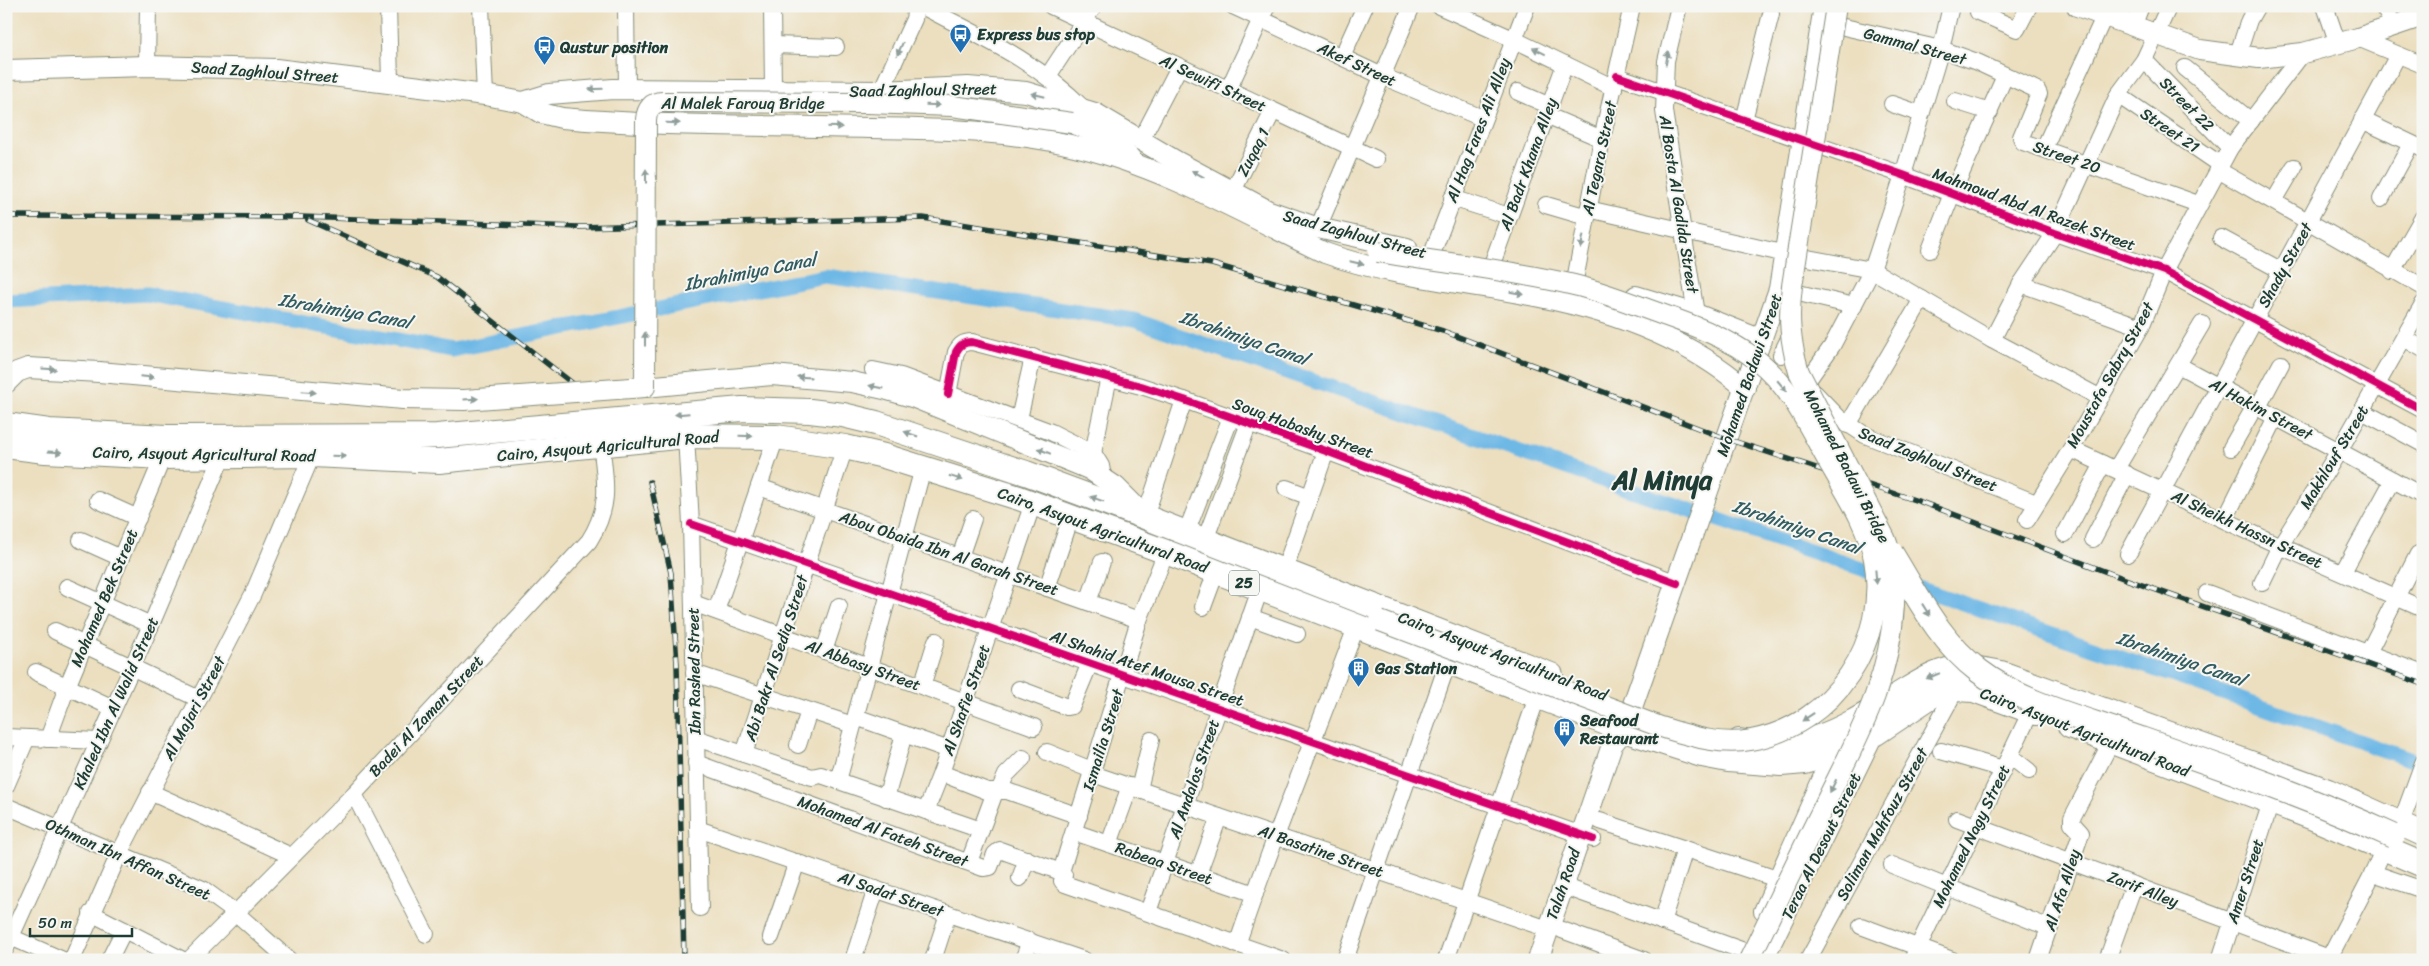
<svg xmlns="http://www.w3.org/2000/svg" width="2429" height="966" font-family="Sriracha,sans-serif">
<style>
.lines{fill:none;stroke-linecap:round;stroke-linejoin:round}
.canal{stroke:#6eb8e6;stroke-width:15}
.minor-casing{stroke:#868e7a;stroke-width:18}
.major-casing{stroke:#868e7a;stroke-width:22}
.highway-casing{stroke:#868e7a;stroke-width:26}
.minor{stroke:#fff;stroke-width:16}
.major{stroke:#fff;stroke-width:20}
.highway{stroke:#fff;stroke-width:24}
.rail-casing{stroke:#1f3d34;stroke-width:5.5}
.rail{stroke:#f6f6f2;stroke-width:4;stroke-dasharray:11;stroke-linecap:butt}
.major-bridge-casing{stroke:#868e7a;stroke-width:22;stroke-linecap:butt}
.highway-bridge-casing{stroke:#868e7a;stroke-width:26;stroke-linecap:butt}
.major-bridge{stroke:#fff;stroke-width:20}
.highway-bridge{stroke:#fff;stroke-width:24}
.cycleway-casing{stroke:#f6f6f2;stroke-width:11}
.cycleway{stroke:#d6006c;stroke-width:8}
.oneway{fill:#8f9e9a}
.labels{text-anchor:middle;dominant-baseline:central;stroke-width:4;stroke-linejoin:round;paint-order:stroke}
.shield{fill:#f6f6f2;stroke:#60746d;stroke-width:1}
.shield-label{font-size:15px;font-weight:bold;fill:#1f3d34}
.poi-label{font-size:16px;font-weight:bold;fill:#1f3d34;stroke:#f6f6f2;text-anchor:start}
.street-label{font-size:16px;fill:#1f3d34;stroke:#f6f6f2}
.water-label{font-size:18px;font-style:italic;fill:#335c60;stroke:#f6f6f2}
.town-label{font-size:26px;font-weight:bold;fill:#1f3d34;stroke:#f6f6f2}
</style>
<rect width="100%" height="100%" fill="#f6f6f2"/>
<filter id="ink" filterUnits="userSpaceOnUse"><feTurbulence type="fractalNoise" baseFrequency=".02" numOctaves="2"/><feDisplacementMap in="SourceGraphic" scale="10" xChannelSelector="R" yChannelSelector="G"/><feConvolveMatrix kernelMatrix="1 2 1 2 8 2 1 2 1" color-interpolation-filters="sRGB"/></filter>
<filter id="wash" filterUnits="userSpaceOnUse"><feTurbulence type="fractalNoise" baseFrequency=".0096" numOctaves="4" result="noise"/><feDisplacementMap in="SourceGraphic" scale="20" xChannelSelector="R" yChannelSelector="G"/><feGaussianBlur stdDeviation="1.12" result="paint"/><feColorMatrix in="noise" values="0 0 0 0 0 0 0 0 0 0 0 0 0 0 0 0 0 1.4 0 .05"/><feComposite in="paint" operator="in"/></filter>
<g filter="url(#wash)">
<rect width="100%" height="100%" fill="#ecdfbf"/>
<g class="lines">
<!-- canal -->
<g class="canal">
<polyline points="6,301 147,294 452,350 825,276 1134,320 1883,576"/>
<polyline points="1910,585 2174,676 2423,764"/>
</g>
</g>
</g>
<g filter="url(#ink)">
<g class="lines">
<defs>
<g id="minor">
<polyline points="388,6 390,82"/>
<polyline points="481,6 485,95"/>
<polyline points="626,6 627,89"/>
<polyline points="772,6 773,89"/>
<path d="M922 6C981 37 1035 60 1083 108"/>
<polyline points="1051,6 1376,159"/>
<polyline points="1233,6 1382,76 1482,118"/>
<polyline points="1439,6 1513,39 1614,88"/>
<polyline points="1679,6 1666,61 1664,111 1696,314"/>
<polyline points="2325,6 2338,44"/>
<polyline points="2382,6 2395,25"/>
<polyline points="1978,12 2017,29 2029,6"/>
<polyline points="2118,21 2123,6"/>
<polyline points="1822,22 1941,49 1977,62 2037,90 2039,94 2021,137 2023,142 2198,204"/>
<polyline points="2133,27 2141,6"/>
<polyline points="2358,38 2423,65"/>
<polyline points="773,45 836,47"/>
<polyline points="1342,57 1365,6"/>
<polyline points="2237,57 2249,20 2257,6"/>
<polyline points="2144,60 2230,148"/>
<polyline points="147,66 148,6"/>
<polyline points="2185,68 2251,121"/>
<polyline points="1048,76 1094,6"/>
<polyline points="1617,76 1903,175 2055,233 2164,271 2423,410"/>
<polyline points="1228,90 1267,6"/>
<polyline points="881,91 914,19 916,6"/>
<polyline points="1518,92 1550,106"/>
<polyline points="2118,95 2221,165"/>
<polyline points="1955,101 1990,112"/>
<polyline points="1892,104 1921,114"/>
<polyline points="1546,115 1602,139"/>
<polyline points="1744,120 1771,14"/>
<polyline points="2362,120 2423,149"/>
<polyline points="1141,140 1179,67"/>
<polyline points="2044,148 2104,17"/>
<polyline points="2218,170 2423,287"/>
<polyline points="1232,193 1273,111"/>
<polyline points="1452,198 1509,216"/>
<polyline points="2381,199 2411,144"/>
<polyline points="2274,201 2294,167"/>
<polyline points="1546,205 1587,217"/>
<polyline points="1588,209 1786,254 1872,270 1992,340 2099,397"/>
<polyline points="1318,228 1412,6"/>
<polyline points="2221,238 2282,271"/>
<polyline points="1930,250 1952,194 2005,76"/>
<polyline points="1432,254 1527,6"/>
<polyline points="1492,264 1565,64"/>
<polyline points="2392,271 2423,217"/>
<polyline points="1575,280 1602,139 1632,6"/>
<polyline points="2021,284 2141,327"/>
<polyline points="1781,289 1854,306"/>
<polyline points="2404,338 2423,349"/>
<polyline points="1992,340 2021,284 2055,233 2118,95 2144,60 2169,6"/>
<polyline points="1781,355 1792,332"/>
<polyline points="2178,365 2423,496"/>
<polyline points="873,370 901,376 1051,432 1093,453 1101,466 1103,477"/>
<polyline points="1806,383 1832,346 1872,270 1903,175 1941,49 1951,6"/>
<polyline points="1815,393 1839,418 1865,435 2036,503"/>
<path d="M948 394 956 352C960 345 963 342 972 342L1141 386 1184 400 1326 451 1677 583"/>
<polyline points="2258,407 2281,364"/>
<polyline points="2362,411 2423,444"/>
<polyline points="1019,419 1033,357"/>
<polyline points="1848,425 1922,299"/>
<polyline points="686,436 691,524 700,908"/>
<polyline points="2231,448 2255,406"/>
<polyline points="2071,449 2280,546 2423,609"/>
<polyline points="1093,453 1109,377"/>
<polyline points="2116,469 2202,324"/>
<polyline points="759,487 1139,620"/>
<polyline points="1286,488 1310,497"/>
<polyline points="98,500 138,518"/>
<polyline points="1145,517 1184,400"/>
<polyline points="2225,519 2276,417"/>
<polyline points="2027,520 2071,449 2141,327 2164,271 2230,148 2303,53"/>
<polyline points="691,524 1593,839"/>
<polyline points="1186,533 1231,417"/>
<polyline points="2065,534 2103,464"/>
<polyline points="2093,539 2127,474"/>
<polyline points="81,540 121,558"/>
<polyline points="1205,540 1249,423"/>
<polyline points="2128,554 2398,55"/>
<polyline points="960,557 973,519"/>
<polyline points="1284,571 1326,451"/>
<polyline points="2343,572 2393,480"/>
<polyline points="2262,583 2280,546 2339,451 2423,304"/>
<polyline points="67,587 151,625"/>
<polyline points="1047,588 1071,517"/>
<polyline points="2207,593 2423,674"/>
<polyline points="1088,602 1102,562"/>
<polyline points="693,603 1034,727"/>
<polyline points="1203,607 1216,572"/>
<polyline points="716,611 776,437"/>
<polyline points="1250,617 1297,634"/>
<polyline points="55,631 199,699"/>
<polyline points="824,651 839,606"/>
<polyline points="2368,653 2418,554"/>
<polyline points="36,672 113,708"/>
<polyline points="694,673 853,725"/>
<polyline points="922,686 936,641"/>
<polyline points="1019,689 1067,707 1072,706 1090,663"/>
<polyline points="856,717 949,750"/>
<polyline points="6,737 99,741"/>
<polyline points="696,738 812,777 821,775 981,830"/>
<polyline points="48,739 67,687 163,457"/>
<polyline points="798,745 809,711"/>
<polyline points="1941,751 2003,769"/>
<polyline points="1047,752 1094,771"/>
<polyline points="744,754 845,447"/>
<polyline points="2010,756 2029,771"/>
<polyline points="696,763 983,868 990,867 995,854 1000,850 1061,872"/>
<polyline points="941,773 987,791 1007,791 1079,816"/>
<polyline points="1093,774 1548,929"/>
<polyline points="838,781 923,468"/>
<polyline points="6,786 27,738"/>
<polyline points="1139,789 1151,740"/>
<polyline points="999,791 1006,775 1023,758"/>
<polyline points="150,792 291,856"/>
<polyline points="354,794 426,934"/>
<polyline points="886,798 904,734"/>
<polyline points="6,806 203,889 236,913 289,960"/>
<polyline points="926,811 941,773 1033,503"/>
<polyline points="1957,819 2329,958"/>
<polyline points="1600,821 1777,879"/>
<polyline points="2401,823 2423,763"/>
<polyline points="698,829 1084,960"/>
<polyline points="1074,832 1255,894"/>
<polyline points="1109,844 1130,786"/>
<polyline points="969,862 995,792"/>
<polyline points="1892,865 2050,928"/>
<polyline points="1061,872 1139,620 1166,552"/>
<polyline points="1061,872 1064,875 1062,881 1065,884 1283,960"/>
<polyline points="2373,873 2423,890"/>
<polyline points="1198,874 1219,817"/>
<polyline points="1020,878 1027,859"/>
<polyline points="1563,886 1744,951"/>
<polyline points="1762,911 1831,755"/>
<polyline points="1148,912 1260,589"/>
<polyline points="91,913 183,960"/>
<polyline points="1662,922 1685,849"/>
<polyline points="1861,926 1952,960"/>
<polyline points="1562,930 1644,960"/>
<polyline points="6,935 63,960"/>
<polyline points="771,937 797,862"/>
<path d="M1237 945C1273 837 1317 733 1356 627"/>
<polyline points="6,948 151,625 222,457"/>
<polyline points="72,960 119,854 253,594 312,455"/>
<polyline points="109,960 124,930"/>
<path d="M189 960 354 794 589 541C611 506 606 483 601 444"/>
<polyline points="853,960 876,889"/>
<polyline points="933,960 948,914"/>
<polyline points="1023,960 1030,941"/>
<polyline points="1345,960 1448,662"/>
<polyline points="1446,960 1537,697"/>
<polyline points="1765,960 1876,733"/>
<polyline points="1808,960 1956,689"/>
<polyline points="1912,960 2031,711"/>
<polyline points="2038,960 2081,833 2072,823 2072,818 2111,742"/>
<polyline points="2107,960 2134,885"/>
<polyline points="2220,960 2271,802"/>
<polyline points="2328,960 2373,873 2384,848"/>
</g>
<g id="major">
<polyline points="2077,6 2200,50 2259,58 2303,53 2358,38 2423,16"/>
<path d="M6 70 147 66 276 69 485 95 523 102 541 113 562 118C664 127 768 125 870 128 941 129 1010 130 1079 147 1166 168 1245 215 1325 253 1394 278 1469 282 1540 297 1615 312 1687 338 1745 388"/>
<polyline points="523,102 549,94 613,89 881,91 968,87 1026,92 1095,113 1176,161 1269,211 1318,228 1407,248"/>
<path d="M1072 123C1095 132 1115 140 1131 159"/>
<polyline points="1636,296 1696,314 1762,340"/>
<polyline points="6,383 17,372 28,368 99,372"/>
<polyline points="645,387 772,375 852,382 884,389 915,398 1089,469 1116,487 1145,516"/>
<polyline points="1624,730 1779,289 1824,6"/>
<polyline points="1538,960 1612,745 1624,730"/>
</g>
<g id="highway">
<polyline points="6,425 49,431 167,437 437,436 742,409 810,411 843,415 876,423 1026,473 1145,517 1551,675"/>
<polyline points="6,446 45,451 163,457 312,455 439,461 686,436 776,437 845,447 884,456 1019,498 1166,552 1624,730 1702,755 1728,760 1781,764 1805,762 1831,755 1876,733 1936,693 1956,689 1974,690 2036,713"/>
<polyline points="2070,726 2311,817 2423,865"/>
<path d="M1739 741C1807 754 1842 729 1898 695 1915 685 1932 673 1952 669 1969 666 1985 670 2001 673L2328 791 2423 834"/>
</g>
</defs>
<!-- minor casing -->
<use href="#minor" class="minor-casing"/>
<!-- major casing -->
<use href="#major" class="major-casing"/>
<!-- highway casing -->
<use href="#highway" class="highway-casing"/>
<!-- minor -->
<use href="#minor" class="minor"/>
<!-- major -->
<use href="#major" class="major"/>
<!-- highway -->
<use href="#highway" class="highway"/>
<defs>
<g id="rail">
<polyline points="6,216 301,217 579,227 923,218 1212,264 1443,331 1727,439 1921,502 2128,580 2423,684"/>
<polyline points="308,220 437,277 572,383"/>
<polyline points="650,482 671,573 677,664 684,960"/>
</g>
</defs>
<!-- rail casing -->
<use href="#rail" class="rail-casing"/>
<!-- rail -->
<use href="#rail" class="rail"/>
<defs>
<g id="major-bridge">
<path d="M1378 252C1443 263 1510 270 1574 285 1604 292 1632 304 1661 314 1695 326 1728 338 1757 360 1788 384 1806 421 1824 454 1842 487 1867 522 1874 559 1889 641 1834 725 1751 740 1720 746 1691 736 1661 727L1380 621"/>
<path d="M99 372 403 399 464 400 645 387 646 119C647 109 652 102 662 102L867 103 952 106 1072 123"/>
<path d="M1749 960C1773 910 1797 860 1822 810 1855 741 1890 684 1894 605 1895 582 1894 560 1885 538L1799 372C1790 342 1788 317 1792 286L1836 6"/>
</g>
<path id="highway-bridge" d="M1891 553C1917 595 1939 641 1979 671 2023 705 2083 718 2135 737 2224 768 2308 797 2393 836"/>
</defs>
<!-- major-bridge casing -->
<use href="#major-bridge" class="major-bridge-casing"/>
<!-- highway-bridge casing -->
<use href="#highway-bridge" class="highway-bridge-casing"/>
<!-- major-bridge -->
<use href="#major-bridge" class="major-bridge"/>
<!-- highway-bridge -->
<use href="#highway-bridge" class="highway-bridge"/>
<defs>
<g id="cycleway">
<polyline points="1617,76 1903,175 2055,233 2164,271 2423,410"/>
<path d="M948 394 956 352C960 345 963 342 972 342L1141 386 1184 400 1326 451 1677 583"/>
<polyline points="691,524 1593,839"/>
</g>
</defs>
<!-- cycleway casing -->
<use href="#cycleway" class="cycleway-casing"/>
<!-- cycleway -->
<use href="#cycleway" class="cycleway"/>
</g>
<!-- one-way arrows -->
<defs><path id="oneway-solid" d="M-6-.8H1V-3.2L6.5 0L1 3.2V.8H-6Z" transform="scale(1.25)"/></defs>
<g class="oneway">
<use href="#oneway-solid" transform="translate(900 49) rotate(114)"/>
<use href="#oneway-solid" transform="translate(1539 51) rotate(-154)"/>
<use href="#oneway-solid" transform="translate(1667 58) rotate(-80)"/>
<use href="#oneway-solid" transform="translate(596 89) rotate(178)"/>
<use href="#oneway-solid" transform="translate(1038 95) rotate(-167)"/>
<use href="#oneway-solid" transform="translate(933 105) rotate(2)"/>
<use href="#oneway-solid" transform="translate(673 123) rotate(2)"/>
<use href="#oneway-solid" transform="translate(835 127) rotate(1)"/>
<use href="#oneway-solid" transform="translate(1198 174) rotate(-151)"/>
<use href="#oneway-solid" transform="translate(646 176) rotate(-90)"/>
<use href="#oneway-solid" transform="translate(1582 242) rotate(101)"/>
<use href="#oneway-solid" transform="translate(1357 263) rotate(14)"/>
<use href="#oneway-solid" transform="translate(1517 293) rotate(10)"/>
<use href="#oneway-solid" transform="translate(645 339) rotate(-90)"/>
<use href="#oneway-solid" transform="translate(49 369) rotate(4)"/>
<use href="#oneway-solid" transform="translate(147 377) rotate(5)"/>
<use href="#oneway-solid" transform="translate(804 377) rotate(-177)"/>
<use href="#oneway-solid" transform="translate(1782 386) rotate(50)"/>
<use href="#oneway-solid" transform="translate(876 387) rotate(-168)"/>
<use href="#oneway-solid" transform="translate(309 392) rotate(5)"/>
<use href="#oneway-solid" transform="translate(471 399) rotate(-3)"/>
<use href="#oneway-solid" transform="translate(682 414) rotate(175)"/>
<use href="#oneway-solid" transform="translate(911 434) rotate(-161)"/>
<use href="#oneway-solid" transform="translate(746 436) rotate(2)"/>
<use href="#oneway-solid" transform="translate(1044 451) rotate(-158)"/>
<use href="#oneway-solid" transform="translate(55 452) rotate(3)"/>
<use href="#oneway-solid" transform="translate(339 456) rotate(2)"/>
<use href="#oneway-solid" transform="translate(956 478) rotate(17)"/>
<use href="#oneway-solid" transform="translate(1097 499) rotate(-160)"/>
<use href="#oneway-solid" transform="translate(1876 577) rotate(85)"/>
<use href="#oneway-solid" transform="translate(1926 610) rotate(58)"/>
<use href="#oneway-solid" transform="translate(1933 676) rotate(158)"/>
<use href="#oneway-solid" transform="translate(1808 717) rotate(146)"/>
<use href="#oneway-solid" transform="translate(1833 786) rotate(116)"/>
</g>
</g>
<!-- icons -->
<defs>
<symbol id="bus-pin" viewBox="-11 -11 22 30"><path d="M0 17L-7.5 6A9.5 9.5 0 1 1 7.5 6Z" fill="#1f6fb2" stroke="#f6f6f2"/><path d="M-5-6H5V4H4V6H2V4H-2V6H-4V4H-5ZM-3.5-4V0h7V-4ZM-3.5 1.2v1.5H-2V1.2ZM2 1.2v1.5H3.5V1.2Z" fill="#fff"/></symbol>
<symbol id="building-pin" viewBox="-11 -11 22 30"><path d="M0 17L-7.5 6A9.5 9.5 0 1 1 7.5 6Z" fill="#1f6fb2" stroke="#f6f6f2"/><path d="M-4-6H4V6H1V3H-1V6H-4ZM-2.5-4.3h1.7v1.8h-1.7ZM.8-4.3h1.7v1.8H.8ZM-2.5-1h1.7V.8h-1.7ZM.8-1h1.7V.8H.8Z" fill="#fff"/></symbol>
</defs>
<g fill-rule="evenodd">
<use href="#bus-pin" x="948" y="22" width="25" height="34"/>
<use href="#bus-pin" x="532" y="34" width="25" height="34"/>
<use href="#building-pin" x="1346" y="656" width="25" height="34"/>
<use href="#building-pin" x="1552" y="716" width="25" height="34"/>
</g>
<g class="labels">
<!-- shield labels -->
<rect class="shield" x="1229" y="570.5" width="30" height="25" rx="4"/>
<g class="shield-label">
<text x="1244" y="583">25</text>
</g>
<!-- poi labels -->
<g class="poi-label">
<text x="977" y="34">Express bus stop</text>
<text x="560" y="47">Qustur position</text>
<text x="1375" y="668">Gas Station</text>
<text x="1580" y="720">Seafood<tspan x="1580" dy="18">Restaurant</tspan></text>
</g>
<!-- street labels -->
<g class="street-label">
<text transform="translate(1915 46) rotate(15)">Gammal Street</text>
<text transform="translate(1357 64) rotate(25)">Akef Street</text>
<text transform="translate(265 72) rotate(4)">Saad Zaghloul Street</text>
<text transform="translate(1213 83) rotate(25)">Al Sewifi Street</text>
<text transform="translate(923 90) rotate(-1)">Saad Zaghloul Street</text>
<text x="743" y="103">Al Malek Farouq Bridge</text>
<text transform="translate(2187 104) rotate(45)">Street 22</text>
<text transform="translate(1478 130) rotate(-69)">Al Hag Fares Ali Alley</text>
<text transform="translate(2170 130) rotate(34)">Street 21</text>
<text transform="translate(1253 152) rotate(-63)">Zuqaq 1</text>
<text transform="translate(2067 157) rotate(19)">Street 20</text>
<text transform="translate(1599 158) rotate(-78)">Al Tegara Street</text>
<text transform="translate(1528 164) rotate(-70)">Al Badr Khana Alley</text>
<text transform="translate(1679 204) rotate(81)">Al Bosta Al Gadida Street</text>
<text transform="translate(2034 209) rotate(20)">Mahmoud Abd Al Razek Street</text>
<text transform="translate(1355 234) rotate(15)">Saad Zaghloul Street</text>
<text transform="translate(2285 265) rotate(-61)">Shady Street</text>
<text transform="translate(1749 375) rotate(-71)">Mohamed Badawi Street</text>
<text transform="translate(2110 375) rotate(-61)">Moustafa Sabry Street</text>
<text transform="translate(2261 409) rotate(28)">Al Hakim Street</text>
<text transform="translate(1303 428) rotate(20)">Souq Habashy Street</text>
<text transform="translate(608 446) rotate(-5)">Cairo, Asyout Agricultural Road</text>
<text transform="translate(204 454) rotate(1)">Cairo, Asyout Agricultural Road</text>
<text transform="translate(2334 457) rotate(-59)">Makhlouf Street</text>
<text transform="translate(1928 459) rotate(22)">Saad Zaghloul Street</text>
<text transform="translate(1847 466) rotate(63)">Mohamed Badawi Bridge</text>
<text transform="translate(2247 529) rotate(25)">Al Sheikh Hassn Street</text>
<text transform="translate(1103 530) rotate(20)">Cairo, Asyout Agricultural Road</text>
<text transform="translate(949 553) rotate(19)">Abou Obaida Ibn Al Garah Street</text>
<text transform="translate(104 598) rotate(-67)">Mohamed Bek Street</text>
<text transform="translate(1503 656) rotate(21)">Cairo, Asyout Agricultural Road</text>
<text transform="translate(776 658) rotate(-72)">Abi Bakr Al Sediq Street</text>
<text transform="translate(863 665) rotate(20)">Al Abbasy Street</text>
<text transform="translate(1147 668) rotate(19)">Al Shahid Atef Mousa Street</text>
<text transform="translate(694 671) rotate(-91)">Ibn Rashed Street</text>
<text transform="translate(966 700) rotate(-71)">Al Shafie Street</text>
<text transform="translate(116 703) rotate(-66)">Khaled Ibn Al Walid Street</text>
<text transform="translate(194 708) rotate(-62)">Al Majari Street</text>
<text transform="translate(426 716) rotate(-47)">Badei Al Zaman Street</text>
<text transform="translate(2085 732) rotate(21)">Cairo, Asyout Agricultural Road</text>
<text transform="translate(1103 740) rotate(-73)">Ismailia Street</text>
<text transform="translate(1194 779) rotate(-71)">Al Andalos Street</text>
<text transform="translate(1882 824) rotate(-61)">Soliman Mahfouz Street</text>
<text transform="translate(883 831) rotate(20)">Mohamed Al Fateh Street</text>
<text transform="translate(1971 836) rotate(-64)">Mohamed Nagy Street</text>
<text transform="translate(1821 846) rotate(-64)">Teraa Al Desout Street</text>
<text transform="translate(1321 851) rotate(19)">Al Basatine Street</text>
<text transform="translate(128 859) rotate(24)">Othman Ibn Affan Street</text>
<text transform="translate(1164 863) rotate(19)">Rabeaa Street</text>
<text transform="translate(2245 881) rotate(-72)">Amer Street</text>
<text transform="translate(1563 884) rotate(-71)">Talah Road</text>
<text transform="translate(2143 889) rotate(21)">Zarif Alley</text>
<text transform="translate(2062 890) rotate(-72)">Al Afa Alley</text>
<text transform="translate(891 894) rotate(19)">Al Sadat Street</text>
</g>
<!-- water labels -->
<g class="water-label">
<text transform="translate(750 272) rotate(-11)">Ibrahimiya Canal</text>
<text transform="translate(345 311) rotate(10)">Ibrahimiya Canal</text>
<text transform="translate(1244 338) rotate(19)">Ibrahimiya Canal</text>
<text transform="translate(1797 527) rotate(19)">Ibrahimiya Canal</text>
<text transform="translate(2181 659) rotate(19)">Ibrahimiya Canal</text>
</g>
<!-- town labels -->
<g class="town-label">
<text x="1662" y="480">Al Minya</text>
</g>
</g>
<!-- margin -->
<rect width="2429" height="966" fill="none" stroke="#f6f6f2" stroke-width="25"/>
<!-- scale -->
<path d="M30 928v8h102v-8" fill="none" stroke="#1f3d34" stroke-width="2.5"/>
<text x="38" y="928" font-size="15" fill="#1f3d34" stroke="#f6f6f2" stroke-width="4" paint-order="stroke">50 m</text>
</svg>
